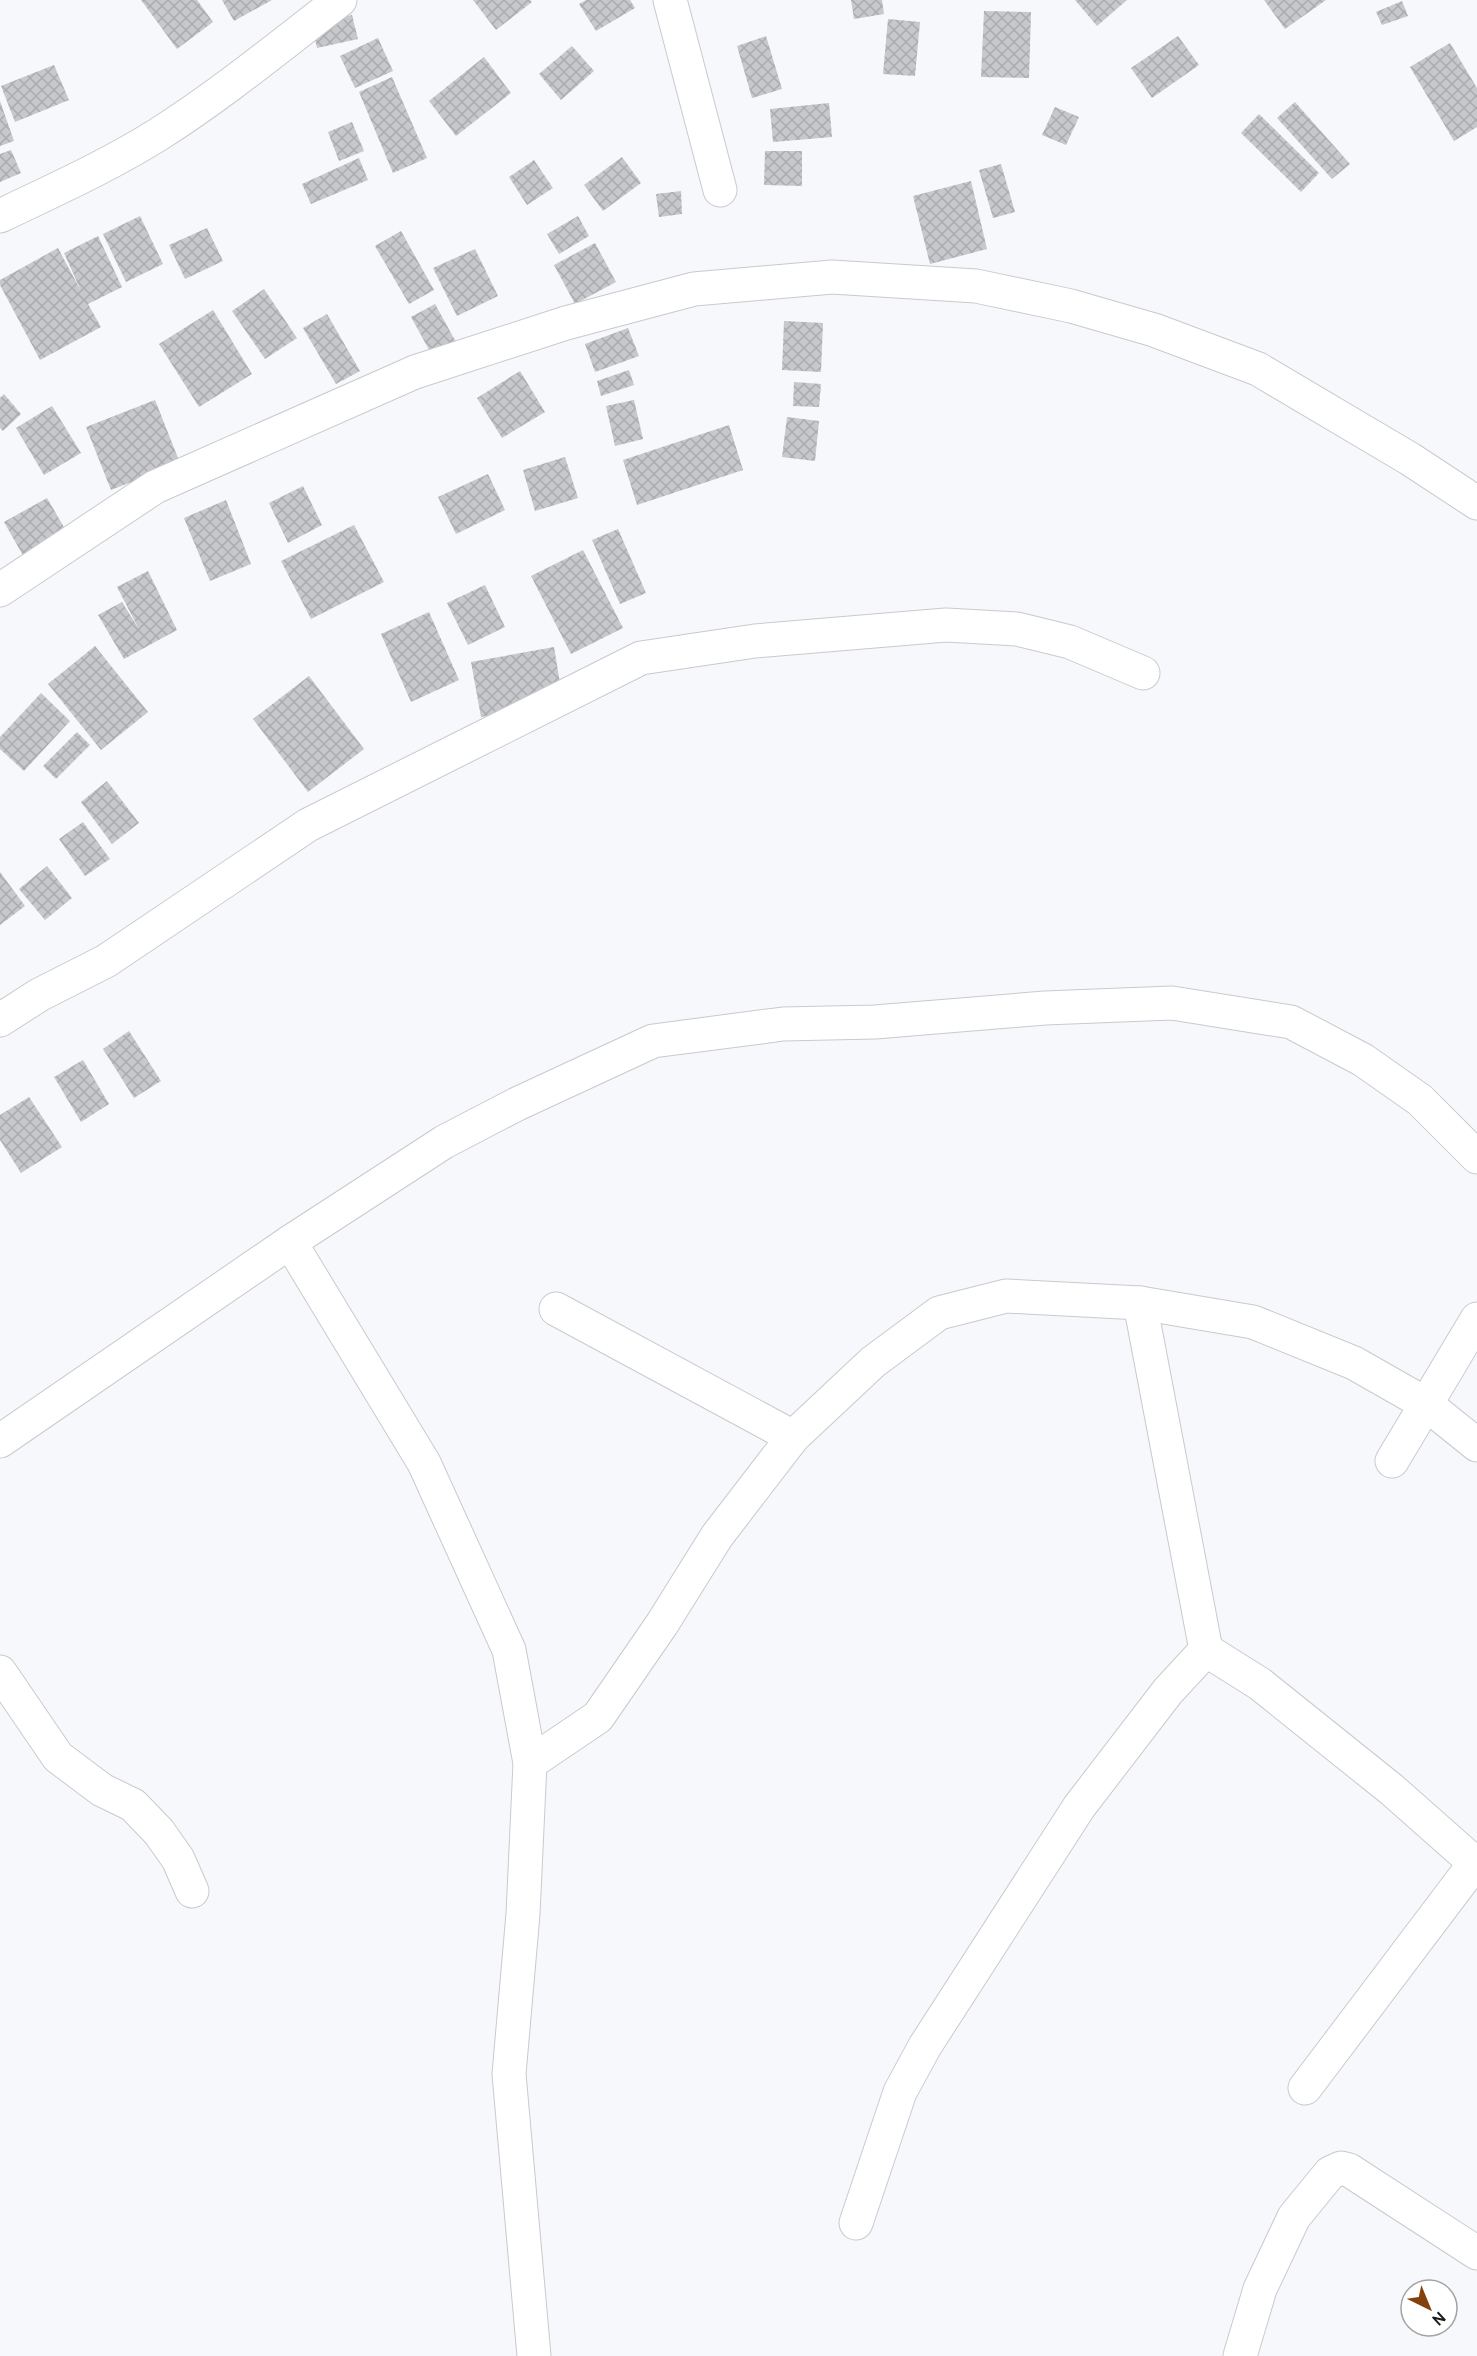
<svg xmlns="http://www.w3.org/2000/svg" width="1477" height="2356" font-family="Cabin,sans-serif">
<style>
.building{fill:url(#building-cross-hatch)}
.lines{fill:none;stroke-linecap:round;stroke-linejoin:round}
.minor-casing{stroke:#c9cacd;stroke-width:35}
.minor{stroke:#fff;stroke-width:33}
</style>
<defs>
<pattern id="building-cross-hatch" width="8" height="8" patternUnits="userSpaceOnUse" patternTransform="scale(1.5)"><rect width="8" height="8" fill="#c7c8cb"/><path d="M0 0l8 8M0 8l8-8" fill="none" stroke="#aaabae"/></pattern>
</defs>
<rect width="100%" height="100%" fill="#f6f8fb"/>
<!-- building -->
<g class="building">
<polygon points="141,0 197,0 213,22 177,49"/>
<polygon points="222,0 272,0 234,21"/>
<polygon points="473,0 530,0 532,2 496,30"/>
<polygon points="586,0 630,0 635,8 596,31 579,4"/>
<polygon points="851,0 882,0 884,14 854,19"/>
<polygon points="1075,0 1127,0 1097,26"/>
<polygon points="1264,0 1326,0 1285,29"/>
<polygon points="1402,1 1408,16 1382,25 1376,12"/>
<polygon points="984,11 1031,12 1029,78 981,77"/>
<polygon points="352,15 358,39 317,48 312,25"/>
<polygon points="888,19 920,22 915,76 883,74"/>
<polygon points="766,36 782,89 752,98 737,46"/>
<polygon points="1178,36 1199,65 1152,98 1131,68"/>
<polygon points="378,38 393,71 355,88 340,56"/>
<polygon points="1450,43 1477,88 1477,127 1454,141 1410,67"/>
<polygon points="572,46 594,71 561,100 539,74"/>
<polygon points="484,57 511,93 456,136 429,101"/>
<polygon points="54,65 69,100 15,122 1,86"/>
<polygon points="392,77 427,158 393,173 359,92"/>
<polygon points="0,101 14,141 0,146"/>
<polygon points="1295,102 1350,164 1332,179 1277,118"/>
<polygon points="829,103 832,137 773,142 770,109"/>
<polygon points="1055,107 1079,117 1066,145 1042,135"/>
<polygon points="1259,114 1319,173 1301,192 1241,133"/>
<polygon points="352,122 364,151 339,161 328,132"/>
<polygon points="11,150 21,173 0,182 0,154"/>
<polygon points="765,151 802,151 802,186 764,185"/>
<polygon points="622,157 641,183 603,211 584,185"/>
<polygon points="359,158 368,180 311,204 302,184"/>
<polygon points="534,160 553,188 527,205 509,177"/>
<polygon points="1001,164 1015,212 993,218 979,170"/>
<polygon points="971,181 987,249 930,264 913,196"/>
<polygon points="681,191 682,214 659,217 656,194"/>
<polygon points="140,216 163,264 126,282 103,234"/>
<polygon points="578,216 589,236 559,254 547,234"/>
<polygon points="207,228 223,261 185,279 169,245"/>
<polygon points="401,231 434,290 409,304 375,246"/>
<polygon points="98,236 122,287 88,304 101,327 40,360 0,285 0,280 58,248 81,291 64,253"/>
<polygon points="595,243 616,282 575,304 554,265"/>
<polygon points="475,249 498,296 457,316 433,268"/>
<polygon points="264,289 297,338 265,359 232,311"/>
<polygon points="435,304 456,342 432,355 411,317"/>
<polygon points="213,310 252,374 199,407 159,344"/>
<polygon points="327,314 360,371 336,384 303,328"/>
<polygon points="784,321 823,323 821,372 782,370"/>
<polygon points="628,328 639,356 595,372 585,344"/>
<polygon points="629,370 634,385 601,396 597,381"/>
<polygon points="520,371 545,412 502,438 477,398"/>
<polygon points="794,382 821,384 819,407 793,406"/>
<polygon points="4,394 21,414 3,431 0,428 0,398"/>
<polygon points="155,400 180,463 111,490 86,427"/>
<polygon points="634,400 643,439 615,446 606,406"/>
<polygon points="52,406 81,453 44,475 16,428"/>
<polygon points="787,417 819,421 815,461 782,457"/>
<polygon points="729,425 743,470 637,505 623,460"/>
<polygon points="565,457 578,498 535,511 523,470"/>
<polygon points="488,474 505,510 456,534 438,497"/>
<polygon points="303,486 322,525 288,543 269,503"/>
<polygon points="47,498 68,534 25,559 4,522"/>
<polygon points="226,500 251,564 210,581 184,518"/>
<polygon points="354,525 384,582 311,619 281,561"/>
<polygon points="618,529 646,593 620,604 592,540"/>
<polygon points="583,550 623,628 571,654 531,576"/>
<polygon points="148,571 177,630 124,659 98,615 122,602 139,629 117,587"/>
<polygon points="485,585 505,627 468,645 447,603"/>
<polygon points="429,612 459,680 411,702 381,634"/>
<polygon points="95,646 148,712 101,750 48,684"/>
<polygon points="554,647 563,701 481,717 471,662"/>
<polygon points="309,676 364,749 308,792 253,719"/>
<polygon points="41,693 70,721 24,771 0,749 0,737"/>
<polygon points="77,732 90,745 56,779 43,766"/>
<polygon points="107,781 139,823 112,844 81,802"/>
<polygon points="83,822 110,859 85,876 59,839"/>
<polygon points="47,866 72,898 45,920 19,889"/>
<polygon points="0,872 25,906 0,925"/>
<polygon points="129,1031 161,1081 134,1098 103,1049"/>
<polygon points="83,1060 109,1104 81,1122 54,1077"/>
<polygon points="29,1097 62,1147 21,1173 0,1140 0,1115"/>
</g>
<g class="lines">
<defs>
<g id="minor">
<polyline points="670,0 720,190"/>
<path d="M0 216C54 190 108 166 159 134 222 94 280 46 340 0"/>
<polyline points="0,590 155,487 415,372 566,323 694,289 832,277 976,286 1071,306 1154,330 1258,369 1410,459 1477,503"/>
<polyline points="0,1020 39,995 106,961 308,825 641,658 755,641 946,625 1017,629 1070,642 1143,673"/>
<polyline points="290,1242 424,1463 509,1650 530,1763 523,1914 509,2074 534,2356"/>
<polyline points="1140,1303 1206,1650"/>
<polyline points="556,1309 793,1437"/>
<polyline points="0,1441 290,1242 444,1142 517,1104 653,1041 783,1024 875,1022 1045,1008 1172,1003 1291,1022 1363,1060 1420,1100 1477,1157"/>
<polyline points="1392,1461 1477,1319"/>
<polyline points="0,1672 58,1757 102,1790 133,1805 159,1832 178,1859 192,1891"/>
<polyline points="530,1763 598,1717 662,1624 717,1536 793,1437 873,1362 939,1313 1006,1296 1140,1303 1253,1322 1354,1363 1426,1404 1477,1445"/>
<polyline points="1305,2088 1475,1863"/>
<polyline points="856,2223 900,2092 925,2046 1079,1807 1168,1691 1206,1650 1260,1684 1391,1789 1477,1865"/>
<polyline points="1240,2356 1260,2289 1294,2217 1330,2173 1341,2168 1349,2170 1477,2253"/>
</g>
</defs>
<!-- minor casing -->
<use href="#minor" class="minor-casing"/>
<!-- minor -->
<use href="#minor" class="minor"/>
</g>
<!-- north arrow -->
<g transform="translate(1429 2308) rotate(137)"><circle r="28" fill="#ffffff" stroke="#a3a3a4" stroke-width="1.5"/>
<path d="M0-4.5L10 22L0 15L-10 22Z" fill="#83420d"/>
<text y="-9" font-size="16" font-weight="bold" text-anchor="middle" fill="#191a1b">N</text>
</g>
</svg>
